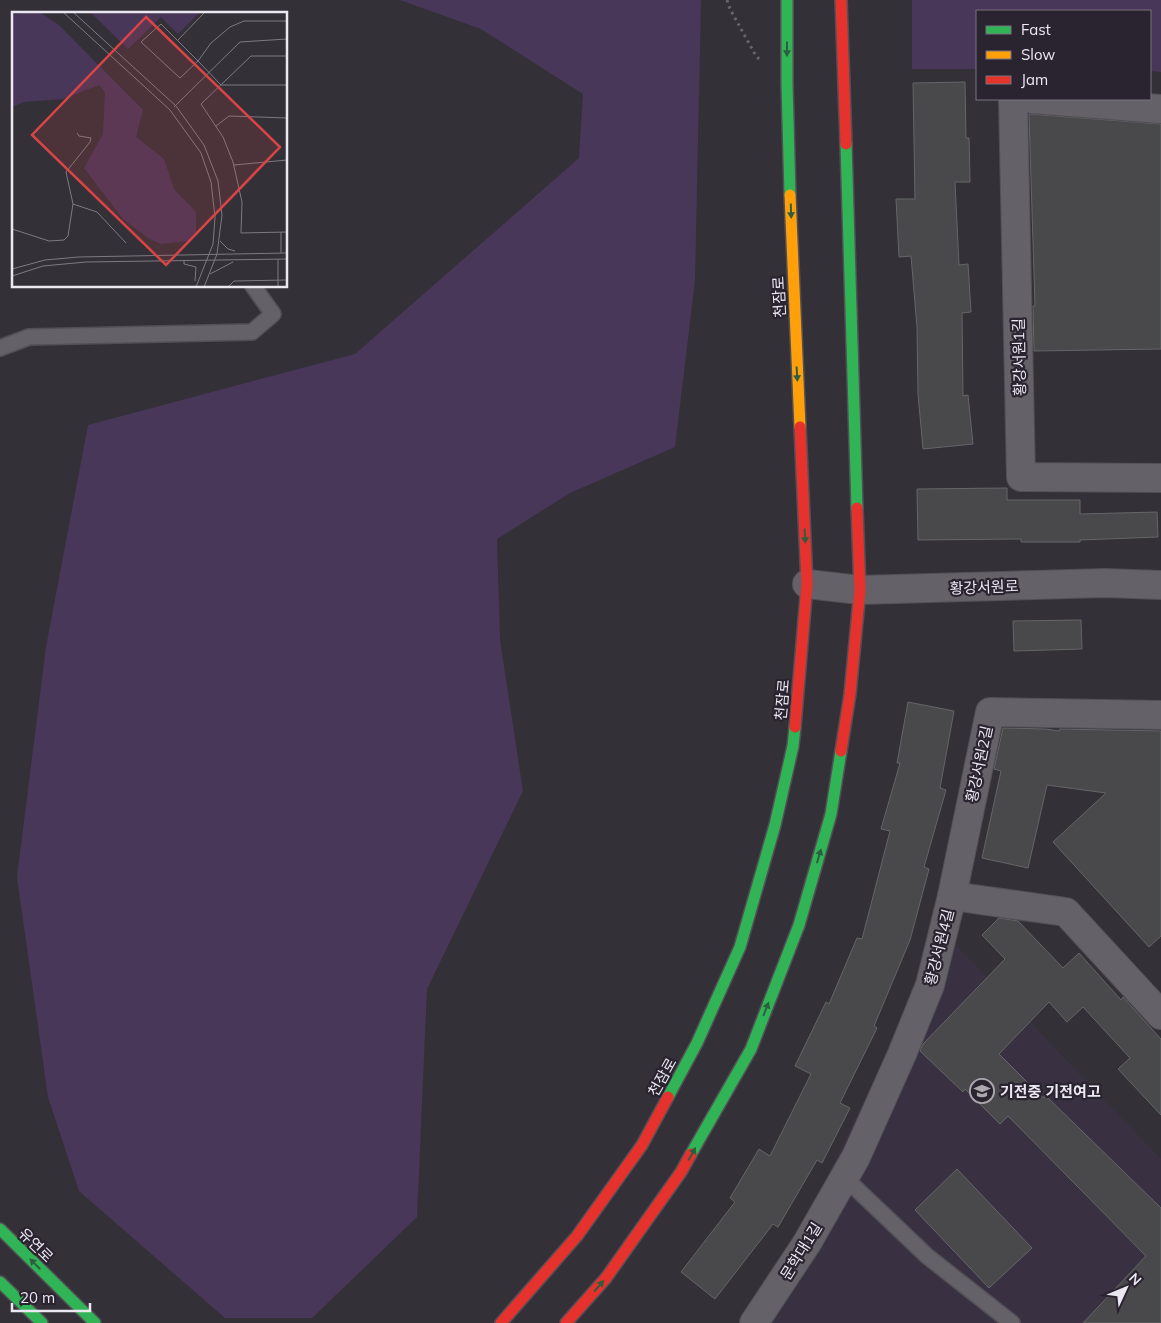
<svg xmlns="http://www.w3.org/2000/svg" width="1161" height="1323" font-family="Mulish,'Noto Sans KR',sans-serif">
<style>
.built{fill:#393142}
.green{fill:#483759}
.building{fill:#49484b;stroke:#656668}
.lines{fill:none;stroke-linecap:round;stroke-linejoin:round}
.lane-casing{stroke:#524f56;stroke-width:18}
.street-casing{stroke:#524f56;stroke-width:30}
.fast-casing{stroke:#524f56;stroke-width:14}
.slow-casing{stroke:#524f56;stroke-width:14}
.jam-casing{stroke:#524f56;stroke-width:14}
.path{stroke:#69666b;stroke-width:3;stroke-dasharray:2.5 4;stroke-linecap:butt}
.lane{stroke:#646168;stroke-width:15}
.street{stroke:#646168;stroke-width:28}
.fast{stroke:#30b455;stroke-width:11}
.slow{stroke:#ff9f0a;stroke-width:11}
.jam{stroke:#e5322d;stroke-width:11}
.oneway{fill:#2c5e3f}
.labels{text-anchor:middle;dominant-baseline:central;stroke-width:4.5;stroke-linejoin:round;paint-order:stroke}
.street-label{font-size:15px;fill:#ece8f1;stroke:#2a2431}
.poi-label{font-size:15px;font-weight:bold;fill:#ece8f1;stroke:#2a2431;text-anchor:start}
.inset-road{fill:none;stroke:#7e7a82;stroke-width:1}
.view{fill:#d94546;fill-opacity:0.15;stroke:#d94546;stroke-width:2.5}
.inset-edge{fill:none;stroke:#ece8f1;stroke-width:2.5}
</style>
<rect width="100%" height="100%" fill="#343038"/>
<!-- built -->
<polygon class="built" points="936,924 1161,1159 1161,1323 745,1323 819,1194 910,1003"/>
<!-- green -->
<g class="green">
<polygon points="400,0 701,0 695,280 675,447 570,493 497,539 500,640 523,791 427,989 417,1217 312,1318 225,1318 79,1191 48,1097 17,877 46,647 88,425 355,354 579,158 583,94 481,29"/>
<polygon points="912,0 1161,0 1161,72 1150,71 1150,11 977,11 977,69 912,69"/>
</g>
<!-- building -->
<g class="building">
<polygon points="965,82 966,138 969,138 970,182 955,182 959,265 968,264 971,312 962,313 963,396 968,395 973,444 923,449 918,394 917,327 911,256 899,257 896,199 915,199 913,83"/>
<polygon points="1029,114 1161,124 1161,349 1034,351 1033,306 1035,306"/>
<polygon points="1007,488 1007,500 1080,500 1080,514 1157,512 1158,537 1080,540 1080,542 1021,542 1021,539 918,540 917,489"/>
<polygon points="1081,620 1082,649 1014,651 1013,621"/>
<polygon points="908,702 954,711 940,788 946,790 924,867 929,869 910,940 874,1026 877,1028 840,1103 850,1108 822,1163 817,1160 778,1227 773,1224 715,1299 681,1272 735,1202 730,1198 759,1149 770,1156 811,1074 795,1066 826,1002 829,1004 857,938 862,939 890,831 881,829 900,763 897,763"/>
<polygon points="1003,728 1046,729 1059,731 1060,729 1161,731 1161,936 1149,947 1053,842 1106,793 1047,785 1028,868 982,858 1001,771 994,769"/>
<polygon points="999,918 1018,921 1063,968 1079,953 1121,1000 1123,997 1161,1039 1161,1115 1118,1069 1130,1058 1083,1007 1067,1022 1049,1002 999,1054 1043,1098 1045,1095 1161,1208 1161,1323 1083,1323 1146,1256 1008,1116 1000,1124 965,1089 963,1092 920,1051 923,1044 1005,959 982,935"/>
<polygon points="957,1169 1032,1248 989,1288 915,1210"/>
</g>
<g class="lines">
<defs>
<g id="lane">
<polyline points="0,348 29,337 252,332 273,314 253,286"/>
<polyline points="844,1177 927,1256 1012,1323"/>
</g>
<g id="street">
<polyline points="1013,99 1021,477 1161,478"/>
<polyline points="1032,99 1161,109"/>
<polyline points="807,584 860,590 1105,583 1161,585"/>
<polyline points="952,896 1066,912 1161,1015"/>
<polyline points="754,1323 807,1243 856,1157 902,1054 930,985 952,896 990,712 1161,715"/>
</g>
<g id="fast">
<polyline points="787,0 787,84 790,195"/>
<polyline points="846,144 857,508"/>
<polyline points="668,1097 697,1043 740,947 775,825 793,746 795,727"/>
<polyline points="691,1154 751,1049 799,925 831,814 841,751"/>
<polyline points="0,1229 95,1323"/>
<polyline points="0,1282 42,1323"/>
</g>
<polyline id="slow" points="790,195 800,427"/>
<g id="jam">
<polyline points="841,0 846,144"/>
<polyline points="795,727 807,584 800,427"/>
<polyline points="841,751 850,694 860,590 857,508"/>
<polyline points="501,1323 577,1236 642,1145 668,1097"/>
<polyline points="566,1323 606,1278 681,1172 691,1154"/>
</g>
</defs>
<!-- lane casing -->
<use href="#lane" class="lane-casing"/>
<!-- street casing -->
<use href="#street" class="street-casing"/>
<!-- fast casing -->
<use href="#fast" class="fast-casing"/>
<!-- slow casing -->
<use href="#slow" class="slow-casing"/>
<!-- jam casing -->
<use href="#jam" class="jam-casing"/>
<!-- path -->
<polyline class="path" points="727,0 730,9 756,56 760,60"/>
<!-- lane -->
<use href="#lane" class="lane"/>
<!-- street -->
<use href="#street" class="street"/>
<!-- fast -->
<use href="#fast" class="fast"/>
<!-- slow -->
<use href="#slow" class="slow"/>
<!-- jam -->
<use href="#jam" class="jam"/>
</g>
<!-- one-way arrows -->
<defs><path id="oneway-solid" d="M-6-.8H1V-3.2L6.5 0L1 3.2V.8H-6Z" transform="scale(1.25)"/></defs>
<g class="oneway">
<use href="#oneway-solid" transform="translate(787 49) rotate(90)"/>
<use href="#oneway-solid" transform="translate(791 211) rotate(88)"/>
<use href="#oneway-solid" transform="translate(797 374) rotate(87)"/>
<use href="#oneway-solid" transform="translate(805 536) rotate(87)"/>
<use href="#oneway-solid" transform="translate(819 856) rotate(-74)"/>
<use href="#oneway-solid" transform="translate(766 1009) rotate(-69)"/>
<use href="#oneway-solid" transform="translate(692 1154) rotate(-61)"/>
<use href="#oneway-solid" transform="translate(35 1264) rotate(-135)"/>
<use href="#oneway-solid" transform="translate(599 1286) rotate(-49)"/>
</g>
<!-- icons -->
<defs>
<symbol id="school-ring" viewBox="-11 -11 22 22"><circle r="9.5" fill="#2a2431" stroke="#aca8b0" stroke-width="1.5"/><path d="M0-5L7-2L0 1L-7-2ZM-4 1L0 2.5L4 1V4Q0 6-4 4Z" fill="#aca8b0"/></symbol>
</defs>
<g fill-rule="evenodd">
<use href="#school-ring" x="968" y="1077" width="28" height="28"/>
</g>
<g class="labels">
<!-- street labels -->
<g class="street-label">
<text transform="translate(779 297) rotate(-93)">천잠로</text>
<text transform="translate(1019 357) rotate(-91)">황강서원1길</text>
<text transform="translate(984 587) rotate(-2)">황강서원로</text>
<text transform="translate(782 700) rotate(-85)">천잠로</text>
<text transform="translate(979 764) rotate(-78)">황강서원2길</text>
<text transform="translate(939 947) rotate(-76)">황강서원4길</text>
<text transform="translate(662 1077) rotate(-61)">천잠로</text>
<text transform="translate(36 1245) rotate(45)">유연로</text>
<text transform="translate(801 1251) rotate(-58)">문학대1길</text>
</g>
<!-- poi labels -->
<g class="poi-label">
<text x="1000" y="1091">기전중 기전여고</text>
</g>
</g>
<!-- overview -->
<g transform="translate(12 12)">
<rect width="275" height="275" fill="#343038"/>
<path d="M13 0 29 1 47 13 131 98 124 125 152 147 162 177 184 200V220L176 229 149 232 136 226 111 207 72 156 91 122 93 80 87 73 51 87 12 90 0 95V3ZM78 0H188L166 22 149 5 116 37Z" fill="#483759"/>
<path class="inset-road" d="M51 0 158 98 189 141 199 170 203 205 201 232 184 275M61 0 164 94 192 133 206 169 210 203 205 242 192 275M275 9H232L218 15 199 31 186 49 168 66 129 30 149 12 186 49 209 73H275M165 29 193 0M275 44H239L189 92 211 125 221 150 230 190 229 221 275 220M162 95 228 30 275 27M204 114 217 104 275 106M222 153 275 148M61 192 85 200 114 231M0 217 37 229 52 228 56 224 61 192 54 160 78 130 79 126 67 124 65 121M269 220V241M208 229 216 237 223 239M266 247V275M172 248V252L184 255 183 269M0 257 33 248 66 245 275 241M198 262 221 250M0 264 31 254 74 250 275 247M216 275 222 269 275 268"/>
<path class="view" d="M134 5 268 135 154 253 20 123Z"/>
<rect width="275" height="275" class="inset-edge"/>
</g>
<!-- legend -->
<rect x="976" y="10" width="175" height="90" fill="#2a2431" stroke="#78727e"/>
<rect x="986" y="26" width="25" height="8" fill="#30b455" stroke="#78727e"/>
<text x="1021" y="35" font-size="15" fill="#ece8f1">Fast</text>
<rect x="986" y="51" width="25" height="8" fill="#ff9f0a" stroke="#78727e"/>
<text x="1021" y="60" font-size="15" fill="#ece8f1">Slow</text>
<rect x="986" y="76" width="25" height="8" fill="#e5322d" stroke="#78727e"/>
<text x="1021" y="85" font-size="15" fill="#ece8f1">Jam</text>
<!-- north arrow -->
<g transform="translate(1126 1288) rotate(46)" stroke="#2a2431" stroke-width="4" paint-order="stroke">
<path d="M0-4L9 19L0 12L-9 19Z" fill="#ece8f1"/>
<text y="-8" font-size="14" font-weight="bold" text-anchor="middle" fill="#ece8f1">N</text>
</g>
<!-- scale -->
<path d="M12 1303v8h78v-8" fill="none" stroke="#ece8f1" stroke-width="2.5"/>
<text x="20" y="1303" font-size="15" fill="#ece8f1" stroke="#2a2431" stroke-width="4" paint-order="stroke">20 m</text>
</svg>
